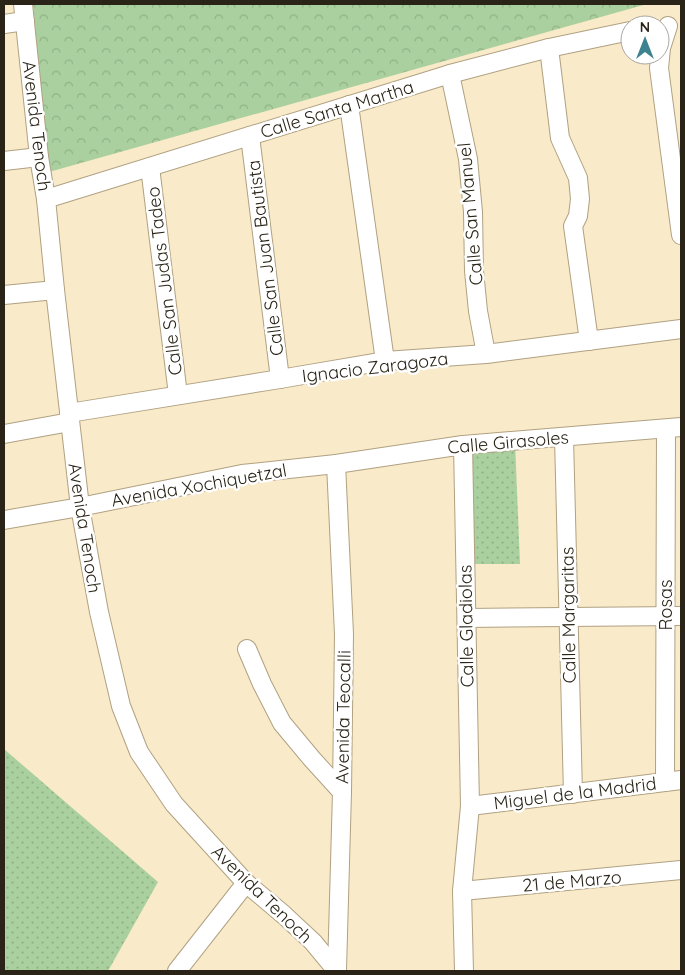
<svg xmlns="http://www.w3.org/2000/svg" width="685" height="975" font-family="Quicksand,sans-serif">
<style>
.grass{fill:url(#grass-dots)}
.forest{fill:url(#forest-crowns)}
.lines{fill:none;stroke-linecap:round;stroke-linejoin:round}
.minor-casing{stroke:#b0a182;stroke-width:20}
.minor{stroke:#fff;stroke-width:18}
.labels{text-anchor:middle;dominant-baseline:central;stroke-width:5;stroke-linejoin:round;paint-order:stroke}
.street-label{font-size:18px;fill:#292417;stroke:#fff}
</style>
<defs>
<pattern id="grass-dots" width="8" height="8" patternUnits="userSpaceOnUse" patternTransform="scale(1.25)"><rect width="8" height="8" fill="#a9d09e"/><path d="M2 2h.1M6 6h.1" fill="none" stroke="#91b287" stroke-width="1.8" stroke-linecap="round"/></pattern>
<pattern id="forest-crowns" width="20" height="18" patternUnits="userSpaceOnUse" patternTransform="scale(1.25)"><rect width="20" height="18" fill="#a9d09e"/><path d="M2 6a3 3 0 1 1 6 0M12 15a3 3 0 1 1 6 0" fill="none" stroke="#91b287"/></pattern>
</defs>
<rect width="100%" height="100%" fill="#f9eac9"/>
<!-- grass -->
<g class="grass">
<polygon points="515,443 520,564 466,564 464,446"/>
<polygon points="4,749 158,882 108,971 4,971"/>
</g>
<!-- forest -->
<polygon class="forest" points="33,4 647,4 49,172"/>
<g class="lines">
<defs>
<g id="minor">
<polyline points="23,4 39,157 46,199 55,290 80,507 99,612 121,706 139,752 174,804 246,883 284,915 313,942 337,971"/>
<polyline points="4,24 25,21"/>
<polyline points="668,26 661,48 659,68 681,235"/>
<polyline points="549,48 560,138 578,178 580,199 578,216 573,226 589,341"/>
<polyline points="450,74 468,159 473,212 474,271 478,311 486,354"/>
<polyline points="349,105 385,361"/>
<polyline points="250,136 280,379"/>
<polyline points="4,161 39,157"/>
<polyline points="150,167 178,395"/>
<polyline points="46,199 450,74 549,48 630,31"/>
<polyline points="4,295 55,290"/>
<polyline points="69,413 280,379 385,361 486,354 681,329"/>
<polyline points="4,434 70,422"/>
<polyline points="564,437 573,794"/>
<polyline points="463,445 470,806 462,891 464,971"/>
<polyline points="336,464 344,634 342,792 337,970"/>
<polyline points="4,520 80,507 242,474 336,464 463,445 681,427"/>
<polyline points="467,618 681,616"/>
<polyline points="247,649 262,684 282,723 312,759 342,792"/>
<polyline points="665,782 666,429"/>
<polyline points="470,806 681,780"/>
<polyline points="462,891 681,870"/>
<polyline points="177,971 246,883"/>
</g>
</defs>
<!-- minor casing -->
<use href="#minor" class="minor-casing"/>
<!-- minor -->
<use href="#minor" class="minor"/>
</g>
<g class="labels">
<!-- street labels -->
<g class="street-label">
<text transform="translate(337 109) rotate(-17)">Calle Santa Martha</text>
<text transform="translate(37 126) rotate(83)">Avenida Tenoch</text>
<text transform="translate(470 214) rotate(-95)">Calle San Manuel</text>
<text transform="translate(265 258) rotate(-97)">Calle San Juan Bautista</text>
<text transform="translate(164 281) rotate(-97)">Calle San Judas Tadeo</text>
<text transform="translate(375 367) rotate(-7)">Ignacio Zaragoza</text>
<text transform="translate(508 442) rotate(-5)">Calle Girasoles</text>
<text transform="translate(199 485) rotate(-10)">Avenida Xochiquetzal</text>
<text transform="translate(85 528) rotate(81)">Avenida Tenoch</text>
<text transform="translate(665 605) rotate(-90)">Rosas</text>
<text transform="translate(568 615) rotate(-91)">Calle Margaritas</text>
<text transform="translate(466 626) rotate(-91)">Calle Gladiolas</text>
<text transform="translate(343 717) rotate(-89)">Avenida Teocalli</text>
<text transform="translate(575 793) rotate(-7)">Miguel de la Madrid</text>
<text transform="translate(572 881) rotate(-5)">21 de Marzo</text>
<text transform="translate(262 894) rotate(44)">Avenida Tenoch</text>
</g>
</g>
<!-- border -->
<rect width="685" height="975" fill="none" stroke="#292417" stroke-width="10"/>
<!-- north arrow -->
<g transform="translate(645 40)"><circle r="24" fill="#ffffff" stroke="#a9a7a2"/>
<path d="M0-4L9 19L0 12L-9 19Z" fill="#3d838f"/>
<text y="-8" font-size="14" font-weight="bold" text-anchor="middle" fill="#292417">N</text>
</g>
</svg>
